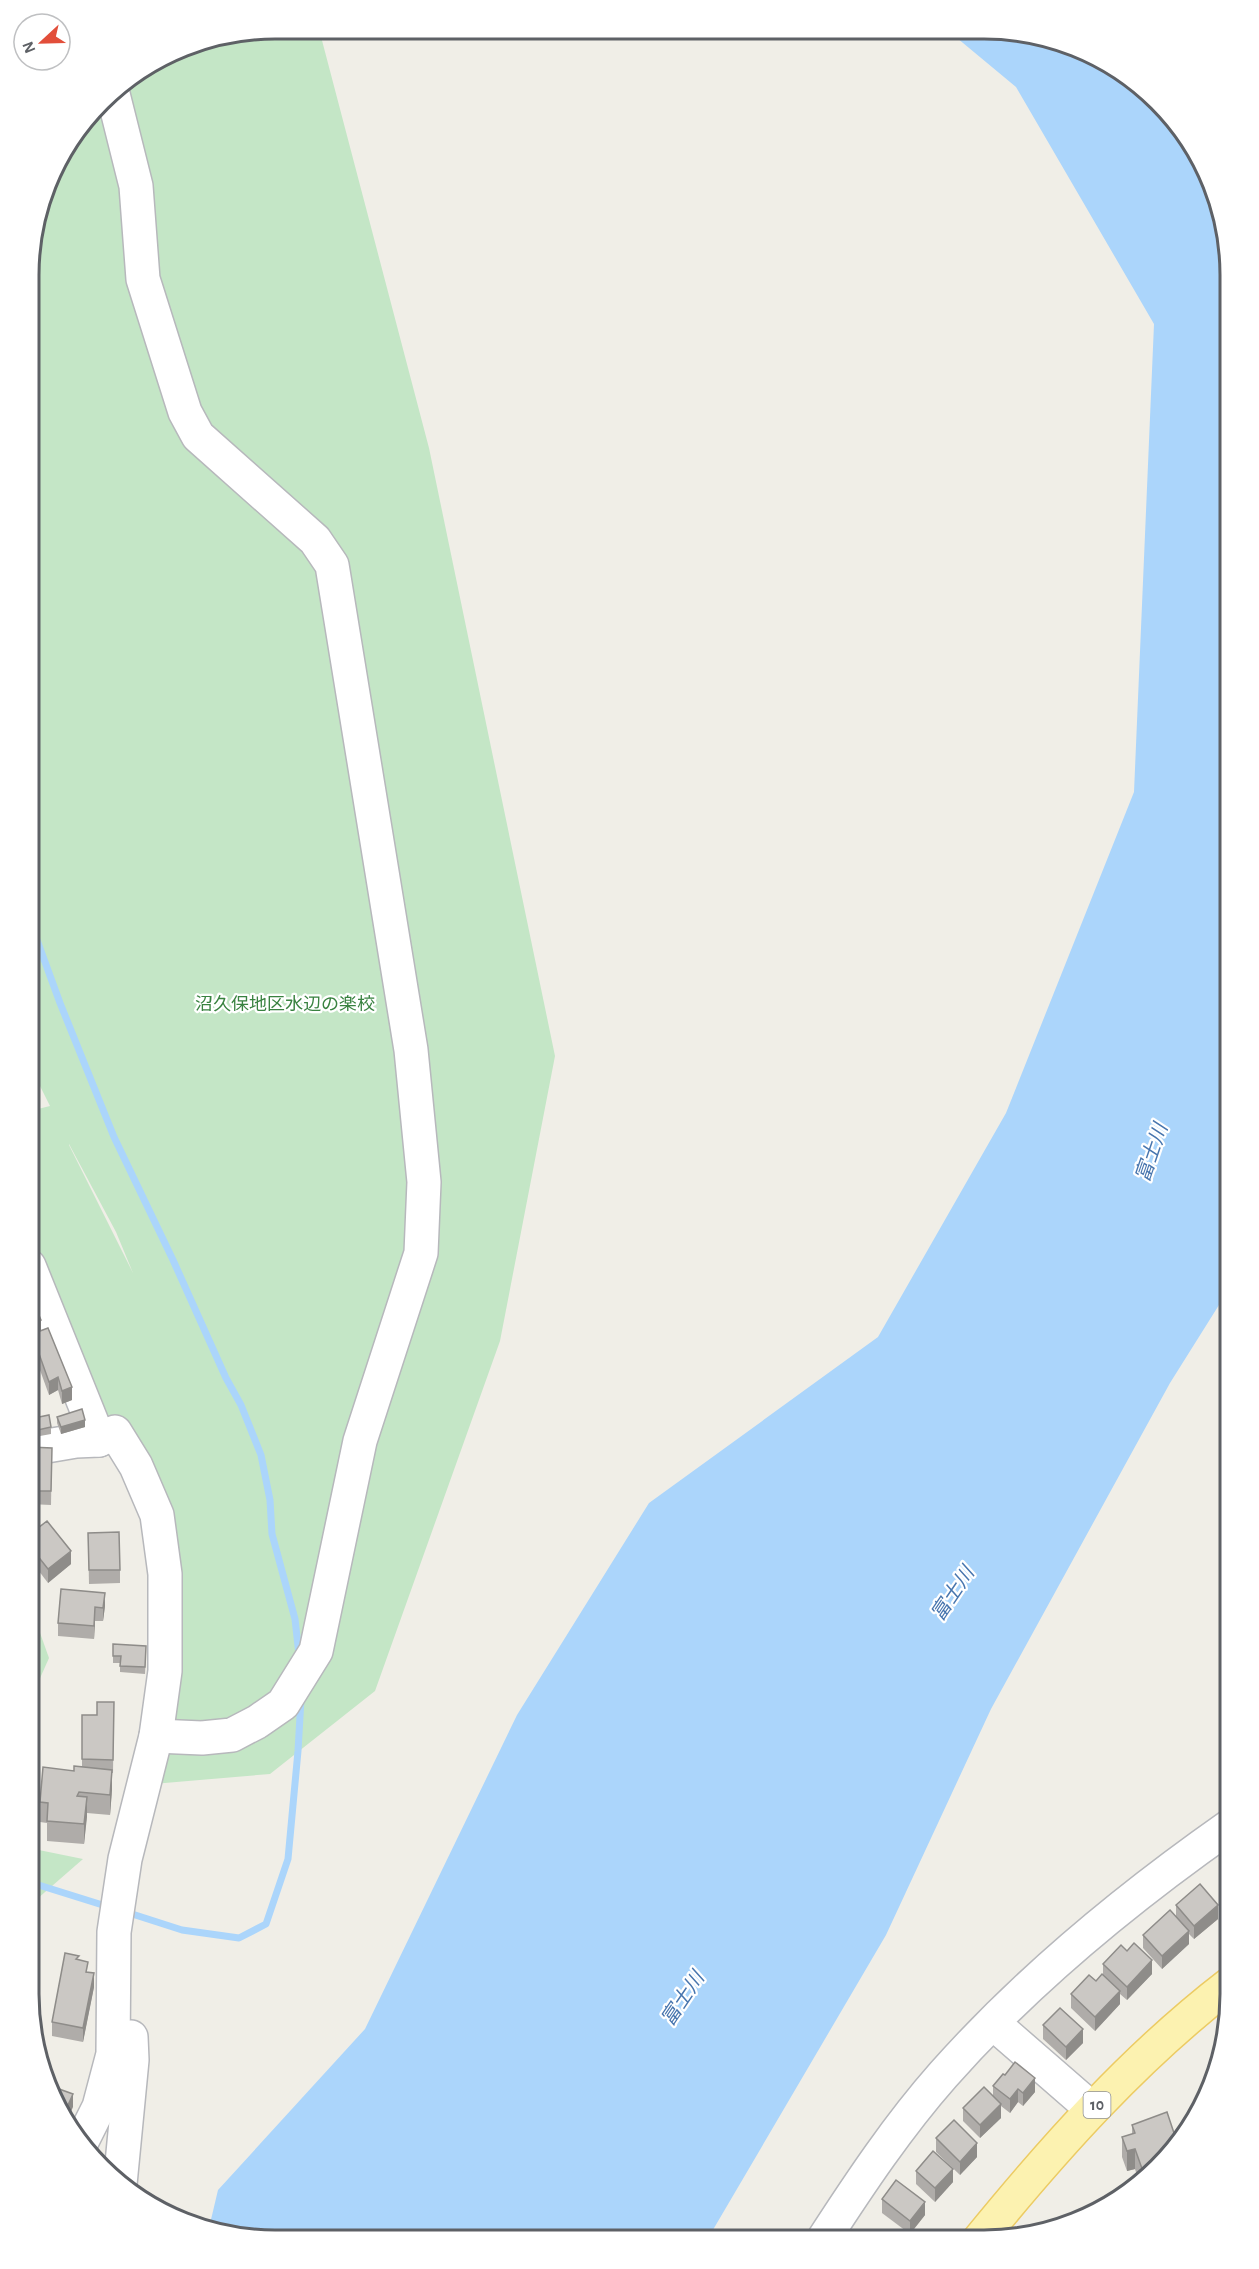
<svg xmlns="http://www.w3.org/2000/svg" width="1259" height="2269" font-family="'Alegreya Sans','Noto Sans JP',sans-serif">
<style>
.green{fill:#c4e6c6;fill-rule:evenodd}
.water{fill:#abd5fb}
.lines{fill:none;stroke-linecap:round;stroke-linejoin:round}
.stream{stroke:#abd5fb;stroke-width:7}
.minor-casing{stroke:#b7b8bc;stroke-width:36}
.major-casing{stroke:#eccb63;stroke-width:36}
.minor{stroke:#fff;stroke-width:33}
.major{stroke:#fcf2b0;stroke-width:33}
.wall{fill:#afaca9}
.shaded-wall{fill:#8e8c89}
.building{fill:#cbc8c4;stroke:#8e8c89;stroke-width:1.5}
.labels{text-anchor:middle;dominant-baseline:central;stroke-width:4.5;stroke-linejoin:round;paint-order:stroke}
.shield{fill:#fff;stroke:#8e9094;stroke-width:1.5}
.shield-label{font-size:16px;font-weight:bold;fill:#5e6166}
.park-label{font-size:18px;fill:#398240;stroke:#fff}
.water-label{font-size:20px;font-style:italic;fill:#4775ae;stroke:#fff}
.rim{fill:none;stroke:#5e6166;stroke-width:3}
</style>
<rect width="100%" height="100%" fill="#f0eee7"/>
<!-- green -->
<g class="green">
<path d="M275 29H319L429 448 555 1056 500 1341 375 1691 270 1774 153 1784 157 1515 29 1329 30 1111 50 1106 30 1066 31 243 54 166 112 90 181 47ZM69 1144 116 1232 133 1273 69 1145Z"/>
<polygon points="29,1602 49,1658 29,1703"/>
<polygon points="29,1848 83,1859 29,1906"/>
</g>
<!-- water -->
<polygon class="water" points="951,33 1032,33 1093,54 1146,89 1189,138 1217,196 1230,275 1230,1293 1224,1297 1170,1383 991,1709 886,1935 707,2240 243,2238 209,2228 218,2190 365,2029 517,1715 649,1503 878,1337 1006,1113 1134,792 1154,324 1016,87"/>
<g class="lines">
<!-- stream -->
<g class="stream">
<polyline points="30,921 60,1003 114,1137 173,1260 226,1378 241,1405 261,1455 270,1500 272,1534 295,1619 299,1655"/>
<polyline points="29,1882 109,1907"/>
<polyline points="126,1912 182,1930 239,1938 266,1924 288,1859 298,1751 301,1699"/>
</g>
<defs>
<g id="minor">
<polyline points="112,90 136,186 143,279 185,412 198,436 315,540 332,565 411,1050 424,1182 421,1253 360,1441 316,1651 283,1704 257,1722 232,1735 202,1738 156,1736"/>
<polyline points="29,1266 99,1440"/>
<polyline points="29,1449 76,1441 99,1440 115,1432 136,1466 157,1515 165,1574 165,1671 156,1736 125,1859 114,1932 113,2054 99,2107 81,2143"/>
<polyline points="993,2023 1092,2109"/>
<polyline points="120,2184 132,2060 131,2037"/>
<path d="M823 2240C860 2183 898 2126 943 2075 1027 1980 1126 1899 1230 1826"/>
</g>
<path id="major" d="M979 2240C1054 2148 1135 2057 1230 1984"/>
</defs>
<!-- minor casing -->
<use href="#minor" class="minor-casing"/>
<!-- major casing -->
<use href="#major" class="major-casing"/>
<!-- minor -->
<use href="#minor" class="minor"/>
<!-- major -->
<use href="#major" class="major"/>
</g>
<!-- wall -->
<g class="wall">
<polygon points="29,1292 41,1331 72,1400 62,1404 58,1390 49,1395 32,1348 32,1337 30,1338 29,1336"/>
<polygon points="57,1417 85,1427 61,1434 57,1423"/>
<polygon points="29,1419 51,1427 51,1434 29,1438"/>
<polygon points="29,1447 52,1448 51,1505 29,1504"/>
<polygon points="88,1533 120,1570 120,1583 89,1584"/>
<polygon points="29,1535 71,1564 48,1583 29,1558"/>
<polygon points="61,1589 105,1606 103,1621 95,1621 94,1639 58,1636 58,1623"/>
<polygon points="113,1644 146,1653 145,1674 120,1672 120,1663 113,1663"/>
<polygon points="114,1702 113,1773 112,1773 112,1790 110,1815 87,1813 84,1844 47,1841 47,1823 40,1822 40,1802 74,1771 82,1767 82,1715 97,1715"/>
<polygon points="29,1770 32,1783 30,1823 29,1823"/>
<polygon points="1176,1905 1218,1919 1194,1939 1189,1934 1189,1944 1162,1969 1143,1948 1143,1935 1176,1916"/>
<polygon points="79,1960 88,1973 94,1987 83,2042 52,2036 52,2022"/>
<polygon points="1103,1964 1152,1974 1127,2000 1120,1994 1120,2004 1095,2031 1071,2008 1071,1994 1096,1981 1103,1974"/>
<polygon points="1043,2025 1083,2043 1066,2060 1043,2039"/>
<polygon points="1003,2074 1035,2092 1023,2106 1018,2102 1010,2113 1001,2106 1001,2118 980,2138 963,2121 963,2108 993,2097 993,2086"/>
<polygon points="1132,2125 1178,2145 1139,2182 1135,2169 1127,2171 1122,2157 1122,2137 1132,2134"/>
<polygon points="936,2138 977,2157 960,2175 936,2152"/>
<polygon points="916,2171 953,2182 935,2202 916,2184"/>
<polygon points="882,2199 925,2215 910,2234 882,2213"/>
</g>
<!-- shaded-wall -->
<g class="shaded-wall">
<polygon points="41,1320 41,1334 32,1334 32,1337 30,1338 30,1324"/>
<polygon points="58,1377 58,1390 49,1395 49,1382"/>
<polygon points="72,1387 72,1400 62,1404 62,1391"/>
<polygon points="29,1399 31,1399 31,1412 29,1413"/>
<polygon points="85,1420 85,1427 61,1434 61,1427"/>
<polygon points="71,1551 71,1564 48,1583 48,1569"/>
<polygon points="105,1593 105,1606 103,1621 103,1608"/>
<polygon points="95,1607 95,1621 94,1639 94,1626"/>
<polygon points="32,1770 32,1783 30,1823 30,1809"/>
<polygon points="112,1770 112,1790 110,1815 110,1795"/>
<polygon points="87,1797 87,1817 84,1844 84,1824"/>
<polygon points="1218,1905 1218,1919 1194,1939 1194,1926"/>
<polygon points="1189,1931 1189,1944 1162,1969 1162,1956"/>
<polygon points="1152,1960 1152,1974 1127,2000 1127,1987"/>
<polygon points="94,1973 94,1987 83,2042 83,2028"/>
<polygon points="1120,1991 1120,2004 1095,2031 1095,2017"/>
<polygon points="1083,2029 1083,2043 1066,2060 1066,2047"/>
<polygon points="1035,2078 1035,2092 1023,2106 1023,2093"/>
<polygon points="1018,2089 1018,2102 1010,2113 1010,2099"/>
<polygon points="73,2094 73,2107 66,2123 63,2116"/>
<polygon points="1001,2104 1001,2118 980,2138 980,2125"/>
<polygon points="977,2143 977,2157 960,2175 960,2162"/>
<polygon points="1135,2149 1135,2169 1127,2171 1127,2151"/>
<polygon points="953,2169 953,2182 935,2202 935,2188"/>
<polygon points="925,2202 925,2215 910,2234 910,2221"/>
</g>
<!-- building -->
<g class="building">
<polygon points="29,1292 41,1320 30,1324 29,1322"/>
<polygon points="48,1328 72,1387 62,1391 58,1377 49,1382 32,1334"/>
<polygon points="82,1409 85,1420 61,1427 57,1417"/>
<polygon points="49,1415 51,1427 29,1432 29,1419"/>
<polygon points="29,1447 52,1448 51,1491 29,1491"/>
<polygon points="47,1521 71,1551 48,1569 29,1545 29,1535"/>
<polygon points="119,1532 120,1570 89,1570 88,1533"/>
<polygon points="61,1589 105,1593 103,1608 95,1607 94,1626 58,1623"/>
<polygon points="113,1644 146,1646 145,1667 120,1666 121,1656 113,1656"/>
<polygon points="97,1702 114,1702 113,1760 82,1759 82,1715 97,1715"/>
<polygon points="74,1766 112,1770 110,1795 79,1792 77,1796 87,1797 84,1824 47,1821 48,1803 40,1802 43,1767 74,1771"/>
<polygon points="29,1770 32,1770 30,1809 29,1809"/>
<polygon points="1200,1884 1218,1905 1194,1926 1176,1905"/>
<polygon points="1170,1910 1189,1931 1162,1956 1143,1935"/>
<polygon points="1134,1943 1152,1960 1127,1987 1103,1964 1121,1945 1127,1951"/>
<polygon points="65,1953 79,1956 76,1959 88,1962 86,1972 94,1973 83,2028 52,2022"/>
<polygon points="1102,1974 1120,1991 1095,2017 1071,1994 1089,1975 1096,1981"/>
<polygon points="1060,2008 1083,2029 1066,2047 1043,2025"/>
<polygon points="1015,2062 1035,2078 1023,2093 1018,2089 1010,2099 993,2086 1003,2074 1005,2075"/>
<polygon points="984,2087 1001,2104 980,2125 963,2108"/>
<polygon points="49,2089 57,2092 59,2089 73,2094 63,2116"/>
<polygon points="1167,2112 1178,2145 1145,2177 1135,2149 1127,2151 1122,2137 1135,2133 1132,2125"/>
<polygon points="954,2120 977,2143 960,2162 936,2138"/>
<polygon points="933,2151 953,2169 935,2188 916,2171"/>
<polygon points="896,2180 925,2202 910,2221 882,2199"/>
</g>
<g class="labels">
<!-- shield labels -->
<rect class="shield" x="1083.5" y="2092" width="27" height="26" rx="4.5"/>
<g class="shield-label">
<text x="1097" y="2105">10</text>
</g>
<!-- park labels -->
<g class="park-label">
<text x="285" y="1005">沼久保地区水辺の楽校</text>
</g>
<!-- water labels -->
<g class="water-label">
<text transform="translate(1152 1153) rotate(-71)">富士川</text>
<text transform="translate(953 1594) rotate(-56)">富士川</text>
<text transform="translate(683 1999) rotate(-56)">富士川</text>
</g>
</g>
<!-- crop -->
<path d="M0 0H1259V2269H0ZM275 39H984A236 236 0 0 1 1220 275V1994A236 236 0 0 1 984 2230H275A236 236 0 0 1 39 1994V275A236 236 0 0 1 275 39Z" fill="#fff" fill-rule="evenodd"/>
<path class="rim" d="M275 39H984A236 236 0 0 1 1220 275V1994A236 236 0 0 1 984 2230H275A236 236 0 0 1 39 1994V275A236 236 0 0 1 275 39Z"/>
<!-- north arrow -->
<g transform="translate(42 42) rotate(248)"><circle r="28" fill="#ffffff" stroke="#bfc0c2" stroke-width="1.5"/>
<path d="M0-4.5L10 22L0 15L-10 22Z" fill="#e24e3a"/>
<text y="-9" font-size="16" font-weight="bold" text-anchor="middle" fill="#5e6166">N</text>
</g>
</svg>
